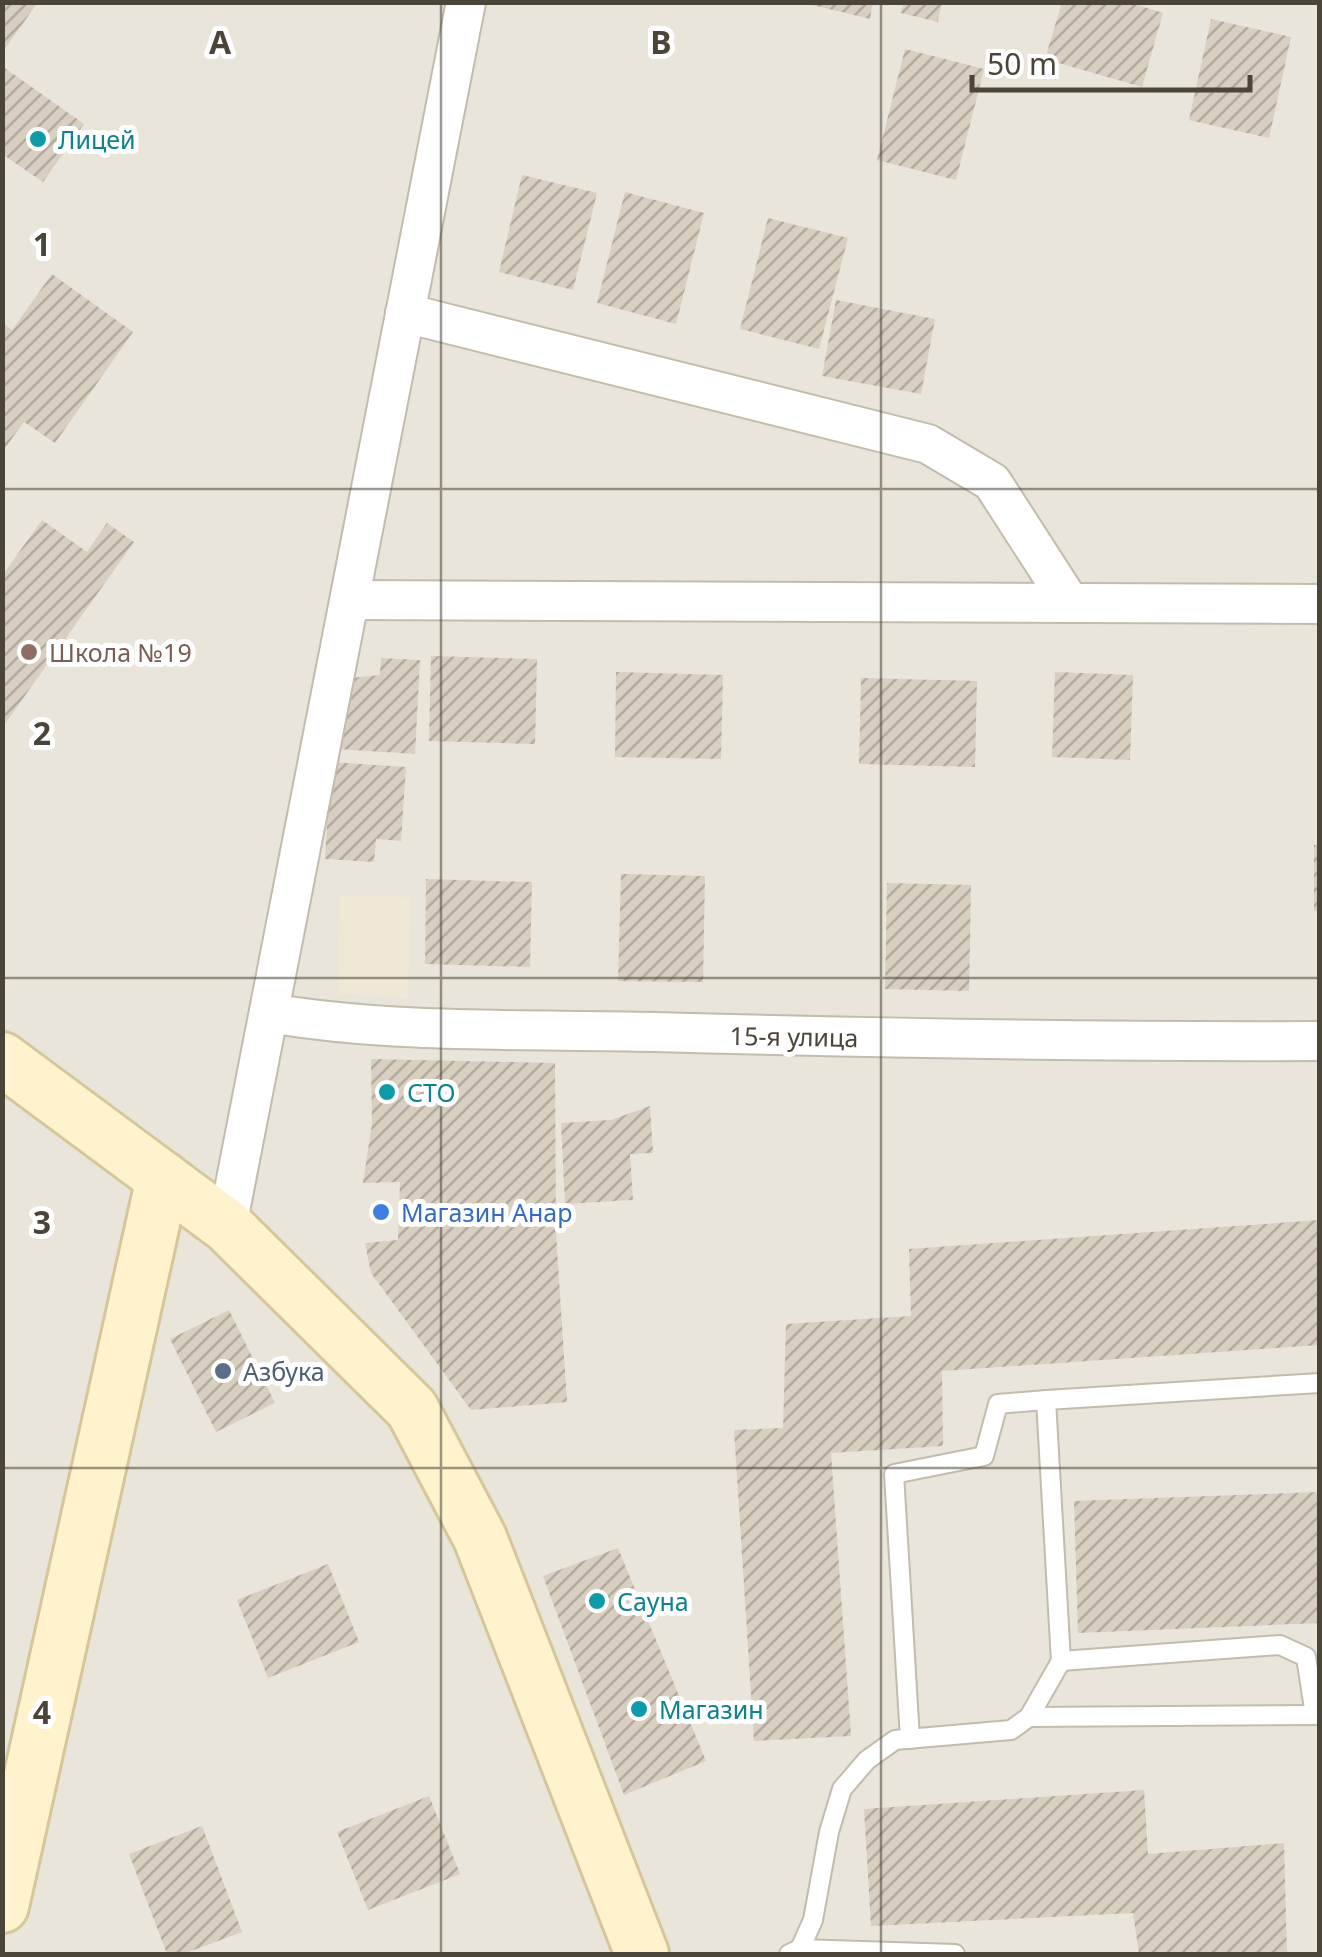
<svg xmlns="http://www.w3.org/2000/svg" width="1322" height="1957" font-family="'Noto Sans',sans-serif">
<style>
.residential{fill:#eae5da}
.education{fill:#efe8d6}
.building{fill:url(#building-hatch)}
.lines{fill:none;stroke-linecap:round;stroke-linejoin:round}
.lane-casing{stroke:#c2bbae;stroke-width:22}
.street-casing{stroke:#c2bbae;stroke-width:42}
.secondary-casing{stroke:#d6c79b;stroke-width:58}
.lane{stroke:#fff;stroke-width:18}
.street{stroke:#fff;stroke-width:38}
.secondary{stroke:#fff3cd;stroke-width:52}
.grid{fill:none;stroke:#4b4439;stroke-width:2.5;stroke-opacity:0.55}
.culture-dot{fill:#0f9aa8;stroke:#fff;stroke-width:4}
.education-dot{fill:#8d6e63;stroke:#fff;stroke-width:4}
.shop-dot{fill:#3f7fe0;stroke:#fff;stroke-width:4}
.service-dot{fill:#5c6f8a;stroke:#fff;stroke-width:4}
.labels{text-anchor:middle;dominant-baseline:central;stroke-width:10;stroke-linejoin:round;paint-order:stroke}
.culture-label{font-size:25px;fill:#0d838f;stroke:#fff;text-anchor:start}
.education-label{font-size:25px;fill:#785e54;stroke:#fff;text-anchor:start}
.street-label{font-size:25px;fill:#4b4439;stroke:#fff}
.shop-label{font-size:25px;fill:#366cbe;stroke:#fff;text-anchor:start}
.service-label{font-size:25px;fill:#4e5e75;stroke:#fff;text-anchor:start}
.grid-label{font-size:32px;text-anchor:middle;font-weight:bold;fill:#4b4439;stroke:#fff;stroke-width:10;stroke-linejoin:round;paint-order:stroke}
</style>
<defs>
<pattern id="building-hatch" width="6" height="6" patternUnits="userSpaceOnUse" patternTransform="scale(2.5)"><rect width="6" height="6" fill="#d8cfc1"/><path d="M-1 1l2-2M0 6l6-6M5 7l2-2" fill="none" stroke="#b1aa9e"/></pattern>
</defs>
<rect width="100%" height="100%" fill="#f6f3ec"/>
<!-- residential -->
<rect class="residential" x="3" y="3" width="1316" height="1951"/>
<!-- education -->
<polygon class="education" points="340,896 411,897 408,998 338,993"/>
<!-- building -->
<g class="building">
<polygon points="2,2 38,2 2,53"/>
<polygon points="800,2 873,2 870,19"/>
<polygon points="904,2 942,2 938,22 901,13"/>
<polygon points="1062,2 1128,2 1163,13 1142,87 1045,59"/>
<polygon points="1211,19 1291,37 1269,138 1189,120"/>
<polygon points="905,49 984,69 956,180 877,160"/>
<polygon points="2,66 84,124 43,182 2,154"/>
<polygon points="522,175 597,193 573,290 499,272"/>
<polygon points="625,192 704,213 676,324 597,303"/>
<polygon points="768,218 848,238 819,349 740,329"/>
<polygon points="52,274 133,332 55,443 24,422 2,452 2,323 12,330"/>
<polygon points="836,300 935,319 921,394 822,376"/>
<polygon points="42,520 87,552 107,523 134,542 2,728 2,576"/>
<polygon points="431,656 537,659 535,744 429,741"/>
<polygon points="381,658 420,660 415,754 337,749 341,679 380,675"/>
<polygon points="616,672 723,675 721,759 615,757"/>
<polygon points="1055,672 1133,675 1130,760 1052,757"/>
<polygon points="861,678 977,681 975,767 859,764"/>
<polygon points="331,762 406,767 401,841 376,839 374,862 325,859"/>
<rect x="1314" y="845" width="6" height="66"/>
<polygon points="621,874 705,876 703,982 618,981"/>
<polygon points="426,879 532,882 530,967 425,964"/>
<polygon points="887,883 971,885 969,991 885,989"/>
<polygon points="371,1059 555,1063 556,1233 567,1402 471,1410 371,1273 365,1243 398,1240 400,1182 363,1183 372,1124"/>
<polygon points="650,1106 653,1153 630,1154 633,1200 565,1204 561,1123 611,1120"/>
<polygon points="1320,1220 1320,1345 942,1371 943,1446 831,1453 851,1736 754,1741 734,1430 783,1428 786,1324 911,1316 909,1249"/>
<polygon points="229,1310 275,1403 216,1432 170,1339"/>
<polygon points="1320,1492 1320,1623 1078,1633 1074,1501"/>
<polygon points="618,1548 706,1761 624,1795 543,1576"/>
<polygon points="328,1564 359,1642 268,1678 237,1600"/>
<polygon points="1144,1790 1148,1854 1284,1843 1287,1954 1139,1954 1133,1913 871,1926 864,1809"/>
<polygon points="429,1796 460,1874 368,1910 337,1832"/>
<polygon points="202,1826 242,1932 183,1954 167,1954 129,1854"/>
</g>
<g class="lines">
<defs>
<g id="lane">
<polyline points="1061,1661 1280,1645 1306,1657 1315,1715"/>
<polyline points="1029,1717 1320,1715"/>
<polyline points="910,1739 894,1474 984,1456 998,1404 1046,1400"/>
<polyline points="800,1949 955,1954"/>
<polyline points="789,1954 800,1949 813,1920 829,1832 842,1789 867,1760 895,1740 1011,1730 1029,1717 1061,1661 1046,1400 1320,1383"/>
</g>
<g id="street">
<polyline points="405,313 928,444 992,482 1070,603"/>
<polyline points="350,600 1320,604"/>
<path d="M269 1013C395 1034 526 1029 654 1032 876 1038 1097 1042 1320 1041"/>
<polyline points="227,1226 466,2"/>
</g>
<g id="secondary">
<polyline points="2,1059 227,1226 412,1409 480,1538 642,1954"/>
<polyline points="2,1906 163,1178"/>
</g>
</defs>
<!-- lane casing -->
<use href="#lane" class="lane-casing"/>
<!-- street casing -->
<use href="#street" class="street-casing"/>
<!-- secondary casing -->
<use href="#secondary" class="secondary-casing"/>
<!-- lane -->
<use href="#lane" class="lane"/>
<!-- street -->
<use href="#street" class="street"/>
<!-- secondary -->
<use href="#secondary" class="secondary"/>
</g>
<!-- grid -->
<path class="grid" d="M441 2V1954M881 2V1954M2 489H1320M2 978H1320M2 1468H1320"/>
<!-- markers -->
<g class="culture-dot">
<circle cx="38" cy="139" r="10"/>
<circle cx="387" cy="1092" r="10"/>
<circle cx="597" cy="1601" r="10"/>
<circle cx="639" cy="1709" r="10"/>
</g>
<circle class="education-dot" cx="29" cy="652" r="10"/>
<circle class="shop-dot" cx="381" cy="1212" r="10"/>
<circle class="service-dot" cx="223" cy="1371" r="10"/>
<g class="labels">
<!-- culture labels -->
<g class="culture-label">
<text x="58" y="139">Лицей</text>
<text x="407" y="1092">СТО</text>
<text x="617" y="1601">Сауна</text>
<text x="659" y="1709">Магазин</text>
</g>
<!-- education labels -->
<g class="education-label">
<text x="49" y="652">Школа №19</text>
</g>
<!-- street labels -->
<g class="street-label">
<text transform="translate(794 1036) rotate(1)">15-я улица</text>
</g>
<!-- shop labels -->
<g class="shop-label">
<text x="401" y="1212">Магазин Анар</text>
</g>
<!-- service labels -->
<g class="service-label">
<text x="243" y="1371">Азбука</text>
</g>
</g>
<g class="grid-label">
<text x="220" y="54">A</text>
<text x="661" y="54">B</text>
<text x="42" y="256">1</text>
<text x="42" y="745">2</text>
<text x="42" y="1234">3</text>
<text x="42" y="1724">4</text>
</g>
<!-- border -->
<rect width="1322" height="1957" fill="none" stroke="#4b4439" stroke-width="10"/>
<!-- scale -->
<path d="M972 75v15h278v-15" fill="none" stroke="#4b4439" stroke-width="5"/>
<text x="987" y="75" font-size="30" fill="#4b4439" stroke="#ffffff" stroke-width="8" paint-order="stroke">50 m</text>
</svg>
